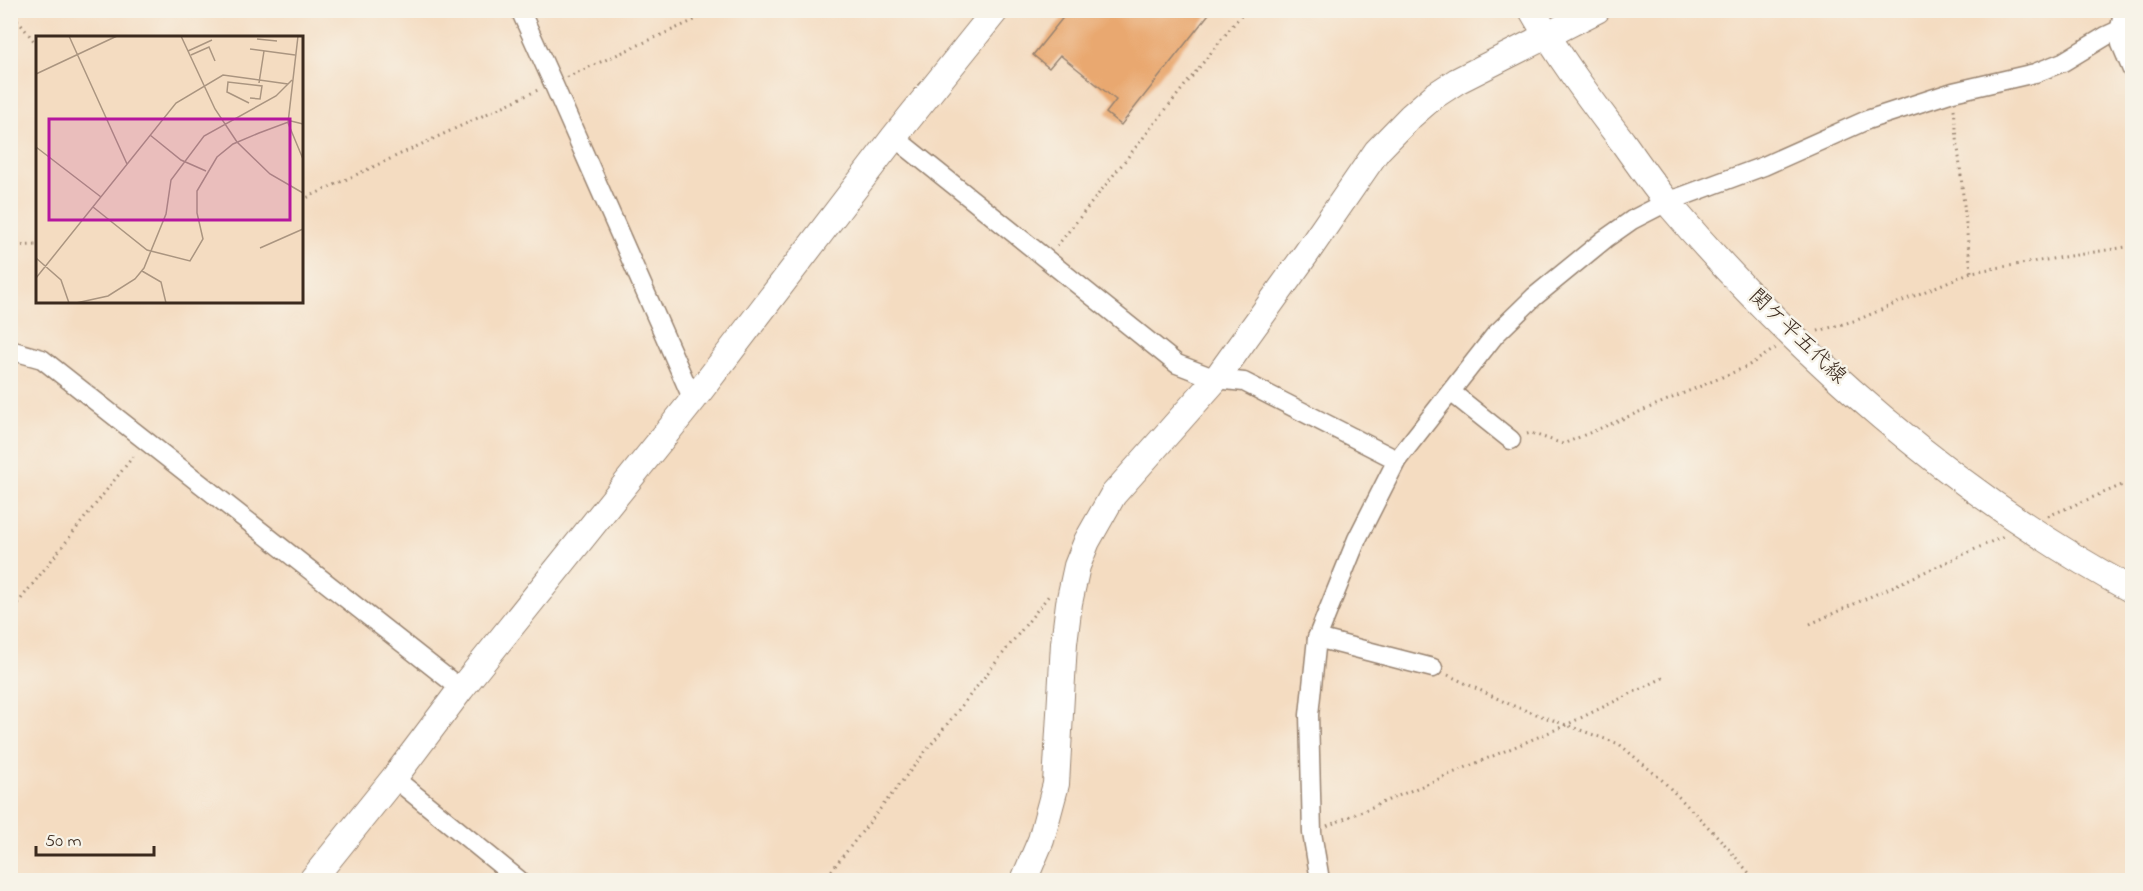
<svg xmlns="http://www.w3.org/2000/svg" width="2143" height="891" font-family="'Indie Flower','Klee One',sans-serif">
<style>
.building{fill:#e9a86f}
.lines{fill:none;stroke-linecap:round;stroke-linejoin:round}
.street-casing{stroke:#988370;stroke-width:21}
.secondary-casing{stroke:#988370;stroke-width:28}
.path{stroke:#988370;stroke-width:3;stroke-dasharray:1.5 4.5;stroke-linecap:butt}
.street{stroke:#fff;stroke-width:18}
.secondary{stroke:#fff;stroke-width:26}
.labels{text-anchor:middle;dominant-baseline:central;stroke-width:5;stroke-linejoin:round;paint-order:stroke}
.street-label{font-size:21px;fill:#3b2a1e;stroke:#f7f3e8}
.inset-road{fill:none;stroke:#aa9580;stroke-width:1.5}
.view{fill:#b5179e;fill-opacity:0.15;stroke:#b5179e;stroke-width:3}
.inset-edge{fill:none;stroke:#3b2a1e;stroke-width:3}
</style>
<rect width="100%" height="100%" fill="#f7f3e8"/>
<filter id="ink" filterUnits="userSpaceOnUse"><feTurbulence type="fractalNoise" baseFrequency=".0167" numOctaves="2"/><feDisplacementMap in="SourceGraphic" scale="12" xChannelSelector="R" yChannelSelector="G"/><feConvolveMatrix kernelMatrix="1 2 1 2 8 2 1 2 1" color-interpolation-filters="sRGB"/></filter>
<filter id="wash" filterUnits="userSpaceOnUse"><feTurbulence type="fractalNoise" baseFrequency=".008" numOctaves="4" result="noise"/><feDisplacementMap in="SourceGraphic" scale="24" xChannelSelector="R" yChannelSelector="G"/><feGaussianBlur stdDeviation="1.35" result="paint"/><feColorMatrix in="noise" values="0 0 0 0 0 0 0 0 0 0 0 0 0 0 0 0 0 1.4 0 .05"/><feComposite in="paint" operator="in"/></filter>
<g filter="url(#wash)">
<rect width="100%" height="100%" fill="#f4dcc1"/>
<g id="blocks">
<!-- building -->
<polygon class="building" points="1069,10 1212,10 1121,125 1106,113 1116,100 1060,55 1049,68 1033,55"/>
</g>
</g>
<g filter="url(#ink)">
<use href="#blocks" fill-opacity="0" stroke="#988370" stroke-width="1.5"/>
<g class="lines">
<defs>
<g id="street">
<polyline points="520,10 553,83 693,400"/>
<polyline points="2123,10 2120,29 2121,44 2132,70"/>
<polyline points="894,137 1177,364 1216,379 1244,382 1397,460"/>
<polyline points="10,350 42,359 461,689"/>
<polyline points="1451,392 1511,440"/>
<polyline points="1317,638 1433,668"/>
<polyline points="394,778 519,880"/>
<polyline points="1320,880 1312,833 1309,715 1317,638 1357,539 1397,460 1495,335 1534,297 1605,239 1632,220 1667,202 1764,166 1867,120 1953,92 2035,73 2063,62 2106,36 2132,24"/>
</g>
<g id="secondary">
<path d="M1532 10C1558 56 1590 99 1622 141 1637 162 1651 183 1668 203 1797 355 1957 495 2132 590"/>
<polyline points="312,880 394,778 461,689 693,400 894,137 996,10"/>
<polyline points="1024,880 1041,840 1056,784 1064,643 1069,603 1077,566 1087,541 1113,495 1216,379 1306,254 1377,151 1411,116 1434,96 1457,81 1597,10"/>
</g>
</defs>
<!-- street casing -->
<use href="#street" class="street-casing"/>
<!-- secondary casing -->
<use href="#secondary" class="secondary-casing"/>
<!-- path -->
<g class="path">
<polyline points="10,11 38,46"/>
<polyline points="567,77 717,10"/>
<polyline points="1954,109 1971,272"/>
<polyline points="302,200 540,89"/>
<polyline points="10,246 38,245"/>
<polyline points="1057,246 1245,10"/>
<polyline points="1818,331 1857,320 1971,272 2132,246"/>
<polyline points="1527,434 1531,433 1563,444 1746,367 1776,348"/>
<polyline points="2048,516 2132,481"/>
<polyline points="10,613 135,454"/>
<polyline points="1810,624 2004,536"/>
<polyline points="1448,675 1511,705 1619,744 1662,780 1720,839 1755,880"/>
<polyline points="1327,826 1564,726 1667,676"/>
<polyline points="824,880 1050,594"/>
</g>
<!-- street -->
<use href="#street" class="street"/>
<!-- secondary -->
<use href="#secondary" class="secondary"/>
</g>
</g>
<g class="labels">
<!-- street labels -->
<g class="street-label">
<text transform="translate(1797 337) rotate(44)">関ケ平五代線</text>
</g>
</g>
<!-- overview -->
<g transform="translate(36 36)">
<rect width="267" height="267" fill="#f4dcc1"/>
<path class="inset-road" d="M33 0 91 128M145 0 179 73 201 106 234 138 267 157M262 0 252 87 267 123M221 3 241 5M214 13 259 19M152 15 176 4M155 19 173 11 179 25M0 38 81 0M223 47 228 15M213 67 191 56 192 46 226 50 224 63 214 62M114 99 145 124 170 135M0 111 65 161M57 171 111 214 154 225 167 203 161 177V155L181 121 197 108 223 97 255 85 267 88M224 212 267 193M0 222 25 244 33 267M106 235 125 246 130 267M0 242 140 67 187 39 252 48M40 267 72 260 99 243 108 232 130 178 135 144 168 100 240 60 256 44"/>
<path class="view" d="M13 83H254V184H13Z"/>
<rect width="267" height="267" class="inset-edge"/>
</g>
<!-- margin -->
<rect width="2143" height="891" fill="none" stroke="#f7f3e8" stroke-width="36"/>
<!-- scale -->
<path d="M36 846v9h118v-9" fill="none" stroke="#3b2a1e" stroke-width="3"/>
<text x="45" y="846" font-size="18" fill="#3b2a1e" stroke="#f7f3e8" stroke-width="4.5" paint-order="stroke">50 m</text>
</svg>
